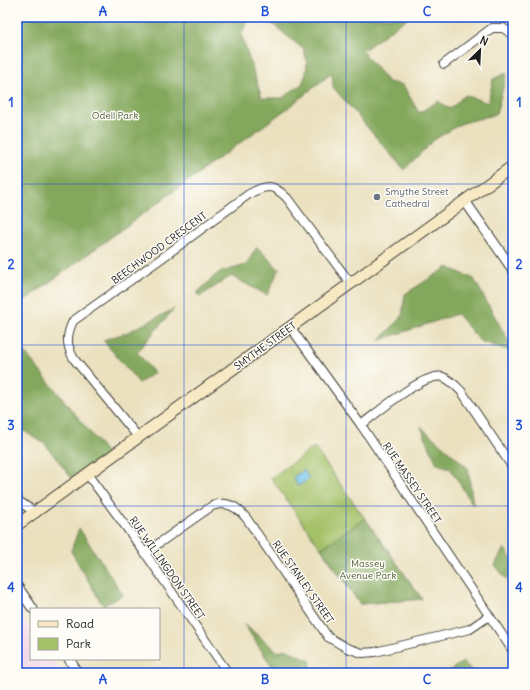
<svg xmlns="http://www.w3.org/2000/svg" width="530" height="690" font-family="Delius,sans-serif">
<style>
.built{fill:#f0d0e5}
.green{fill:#a4c168;stroke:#606e42}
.forest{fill:#83a75c;stroke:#50623c;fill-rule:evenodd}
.water{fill:#6dc2e9;stroke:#446f82}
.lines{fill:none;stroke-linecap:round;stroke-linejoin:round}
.minor-casing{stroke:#3b3a34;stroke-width:10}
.tertiary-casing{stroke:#3b3a34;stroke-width:11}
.secondary-casing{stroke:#3b3a34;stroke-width:13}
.minor{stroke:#fff;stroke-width:8}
.tertiary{stroke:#fff;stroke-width:9}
.secondary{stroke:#f7e9c3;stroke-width:11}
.grid{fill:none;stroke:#1d4ed8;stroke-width:1;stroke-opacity:0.55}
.worship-dot{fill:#6b7280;stroke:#fdfcf7;stroke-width:1.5}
.labels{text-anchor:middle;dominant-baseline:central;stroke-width:3;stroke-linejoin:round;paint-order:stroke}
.park-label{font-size:10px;fill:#525e3a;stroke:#fdfcf7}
.worship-label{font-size:10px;fill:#5b616d;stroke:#fdfcf7;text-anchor:start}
.street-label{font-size:10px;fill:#1c1c1c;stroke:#fdfcf7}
.neatline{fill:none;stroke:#1d4ed8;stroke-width:1.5}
.grid-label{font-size:13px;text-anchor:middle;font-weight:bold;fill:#1d4ed8}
</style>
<rect width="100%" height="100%" fill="#fdfcf7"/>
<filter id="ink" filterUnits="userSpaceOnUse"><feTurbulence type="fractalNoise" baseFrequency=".025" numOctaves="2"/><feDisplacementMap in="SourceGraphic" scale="8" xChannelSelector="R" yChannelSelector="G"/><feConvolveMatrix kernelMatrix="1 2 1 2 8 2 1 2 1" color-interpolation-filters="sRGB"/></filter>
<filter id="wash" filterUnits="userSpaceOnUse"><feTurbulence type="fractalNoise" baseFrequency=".012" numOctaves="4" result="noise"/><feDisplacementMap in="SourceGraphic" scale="16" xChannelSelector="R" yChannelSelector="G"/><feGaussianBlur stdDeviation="0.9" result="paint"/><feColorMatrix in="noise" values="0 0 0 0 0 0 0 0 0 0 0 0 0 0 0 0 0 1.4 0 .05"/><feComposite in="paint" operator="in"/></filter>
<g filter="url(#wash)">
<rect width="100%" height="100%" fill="#ebe1bf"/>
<!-- built -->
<polygon class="built" points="17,611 31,630 31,659 52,659 62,673 17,673"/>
<!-- green -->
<polygon class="green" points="314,447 422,599 360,604 271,478"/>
<!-- forest -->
<g class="forest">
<path d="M17 17H409L362 51 388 82 403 85 419 113 438 101 450 109 465 95 488 103 493 79 507 73 496 114 460 124 434 140 404 170 333 87 332 73 285 110 17 306ZM262 19 274 25 303 49 307 61 306 74 302 84 282 98H262L241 34 248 21Z"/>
<polygon points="257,247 279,269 267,295 231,276 199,297 197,293 218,273 246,265"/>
<polygon points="448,267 474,279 513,349 513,352 480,341 457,314 380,340 402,316 405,294"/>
<polygon points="174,309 137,352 154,373 139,383 103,340 126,333"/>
<polygon points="17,343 111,458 76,484 45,444 17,427"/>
<polygon points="421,427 468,468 473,505 450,468 437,464"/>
<polygon points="365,518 422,599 360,604 321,548"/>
<polygon points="79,528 123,595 103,606 71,551"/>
<polygon points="504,548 513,561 513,587 495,565"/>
<polygon points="244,624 278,652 285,649 310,660 312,673 276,673"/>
<polygon points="463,662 475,673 445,673"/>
</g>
<!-- water -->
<polygon class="water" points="304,470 309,479 298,486 293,477"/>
</g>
<g filter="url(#ink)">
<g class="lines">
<defs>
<g id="minor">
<polyline points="444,64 492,28 503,28 513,35"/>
<polyline points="291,328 361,425 513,651"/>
<path d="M361 425C377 413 424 372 443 377 451 380 456 386 462 392L513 468"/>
<path d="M139 438 74 359C66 345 66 336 73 321L162 258 249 194C267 184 273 184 287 198L351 284"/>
<polyline points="88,475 145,553 228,673"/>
<polyline points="17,500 36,513"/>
<path d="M145 553 212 506C227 500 238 507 247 519L328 637 347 648 362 653 375 652 470 629 489 616"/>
</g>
<g id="tertiary">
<polyline points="465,201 513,270"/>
<polyline points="17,586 33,609"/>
<polyline points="69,659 78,673"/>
</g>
<polyline id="secondary" points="17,525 513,166"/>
</defs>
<!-- minor casing -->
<use href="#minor" class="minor-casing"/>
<!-- tertiary casing -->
<use href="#tertiary" class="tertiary-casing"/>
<!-- secondary casing -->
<use href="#secondary" class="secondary-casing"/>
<!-- minor -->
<use href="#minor" class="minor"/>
<!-- tertiary -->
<use href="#tertiary" class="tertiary"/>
<!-- secondary -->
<use href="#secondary" class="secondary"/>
</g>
</g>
<!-- grid -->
<path class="grid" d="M184 17V673M346 17V673M17 184H513M17 345H513M17 506H513"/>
<!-- markers -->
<circle class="worship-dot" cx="377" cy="197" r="4"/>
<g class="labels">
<!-- park labels -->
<g class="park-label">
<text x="115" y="115">Odell Park</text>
<text x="368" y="563">Massey<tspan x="368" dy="12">Avenue Park</tspan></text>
</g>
<!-- worship labels -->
<g class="worship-label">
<text x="385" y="191">Smythe Street<tspan x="385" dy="12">Cathedral</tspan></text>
</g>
<!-- street labels -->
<g class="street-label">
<text transform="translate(159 248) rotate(-36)">BEECHWOOD CRESCENT</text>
<text transform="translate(265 346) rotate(-36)">SMYTHE STREET</text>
<text transform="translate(412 483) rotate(56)">RUE MASSEY STREET</text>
<text transform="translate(167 568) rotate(55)">RUE WILLINGDON STREET</text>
<text transform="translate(303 582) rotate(55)">RUE STANLEY STREET</text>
</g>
</g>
<!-- margin -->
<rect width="530" height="690" fill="none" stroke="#fdfcf7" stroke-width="44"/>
<!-- legend -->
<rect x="30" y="608" width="130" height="52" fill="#fdfcf7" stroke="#a3a29f"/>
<rect x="38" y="621" width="20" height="6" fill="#f7e9c3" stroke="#a3a29f"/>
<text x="66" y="628" font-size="12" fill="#1c1c1c">Road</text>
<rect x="38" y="638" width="20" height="12" fill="#a4c168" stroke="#a3a29f"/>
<text x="66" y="648" font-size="12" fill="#1c1c1c">Park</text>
<!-- north arrow -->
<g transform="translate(480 50) rotate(24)" stroke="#fdfcf7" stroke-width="3" paint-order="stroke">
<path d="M0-3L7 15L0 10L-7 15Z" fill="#1c1c1c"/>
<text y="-6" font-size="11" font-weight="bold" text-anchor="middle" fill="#1c1c1c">N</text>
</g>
<rect x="22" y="22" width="486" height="646" class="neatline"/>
<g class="grid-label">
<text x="103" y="16">A</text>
<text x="265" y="16">B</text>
<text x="427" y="16">C</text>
<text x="11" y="107">1</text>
<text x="519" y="107">1</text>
<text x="11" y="269">2</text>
<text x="519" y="269">2</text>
<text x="11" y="430">3</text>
<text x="519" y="430">3</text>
<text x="11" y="592">4</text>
<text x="519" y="592">4</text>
<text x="103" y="684">A</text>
<text x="265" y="684">B</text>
<text x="427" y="684">C</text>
</g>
</svg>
